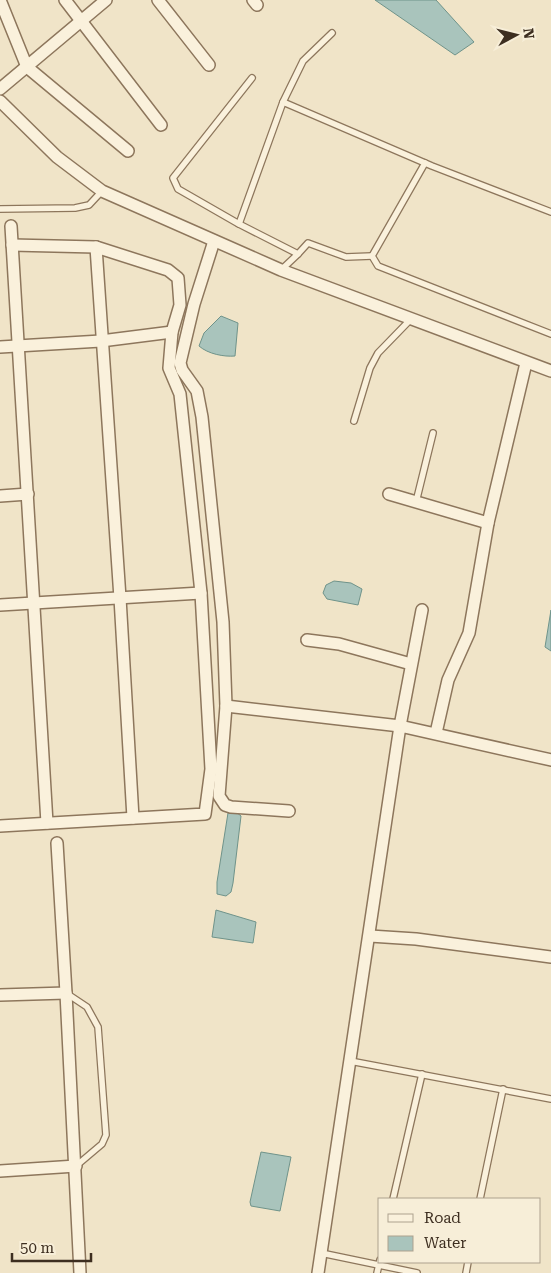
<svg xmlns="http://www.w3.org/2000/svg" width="551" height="1273" font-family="'Roboto Serif',serif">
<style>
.water{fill:#a9c4bc;stroke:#6f938a}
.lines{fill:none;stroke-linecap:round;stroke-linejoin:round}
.lane-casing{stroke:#8d765c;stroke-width:8}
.street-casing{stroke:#8d765c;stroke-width:14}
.lane{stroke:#faf1dc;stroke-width:5.5}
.street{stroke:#faf1dc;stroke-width:11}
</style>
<rect width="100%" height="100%" fill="#f0e4c8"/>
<!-- water -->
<g class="water">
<polygon points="375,0 436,0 474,42 455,55"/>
<path d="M221 316 238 323 235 356C224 357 208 354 199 346L204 333Z"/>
<polygon points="334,581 351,583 362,589 358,605 327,599 323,593 326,585"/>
<polygon points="551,610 551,651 545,647"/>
<polygon points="235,811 241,816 233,883 231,892 226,896 217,894 217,882 228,813"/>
<polygon points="216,910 256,922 253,943 212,937"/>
<polygon points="261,1152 291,1157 280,1211 251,1206 250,1202"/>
</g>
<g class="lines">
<defs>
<g id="lane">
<polyline points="252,78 173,178 178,189 239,224 298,254 281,270"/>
<polyline points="283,102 303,61 332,33"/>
<polyline points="425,163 372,256 378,266 551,334"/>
<polyline points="0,209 75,208 89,205 102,191"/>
<polyline points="239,224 283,102 432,166 551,212"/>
<polyline points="298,254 308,243 346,257 372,256"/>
<polyline points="354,421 370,368 378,353 411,319"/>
<polyline points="416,502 433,433"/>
<polyline points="66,993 87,1007 98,1027 106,1135 102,1144 76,1166"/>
<polyline points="350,1061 551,1099"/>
<polyline points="393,1199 422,1074"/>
<polyline points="480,1199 503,1089"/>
<polyline points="321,1253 417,1273"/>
<polyline points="377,1273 380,1260"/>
<polyline points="466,1273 468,1262"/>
</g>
<g id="street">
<polyline points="0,0 27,67 128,151"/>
<polyline points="65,0 161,125"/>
<polyline points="158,0 209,65"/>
<polyline points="253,0 257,5"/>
<polyline points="0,89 106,0"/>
<polyline points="0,101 57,157 102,191 281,270 551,371"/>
<polyline points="11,226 47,823"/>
<polyline points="214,241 194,304 180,363 182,370 197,391 202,417 223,622 226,706 219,796 225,805 231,807 289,811"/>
<polyline points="96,247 120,598 133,818"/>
<polyline points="0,347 101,341 172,332"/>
<polyline points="389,494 488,523"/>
<polyline points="0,496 28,494"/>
<polyline points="0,605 201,593"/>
<polyline points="307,640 339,644 411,664"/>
<polyline points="226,706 400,726 422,610"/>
<polyline points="436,733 448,680 469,633 488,523 526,363"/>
<polyline points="0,826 205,814 211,769 201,593 180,394 169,368 172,332 180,305 178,278 168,270 96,247 12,245"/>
<polyline points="370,936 416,939 551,957"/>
<polyline points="66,993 80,1273"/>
<polyline points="0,995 66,993 57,843"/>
<polyline points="0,1171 76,1166"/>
<polyline points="318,1273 400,726 551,760"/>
</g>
</defs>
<!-- lane casing -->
<use href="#lane" class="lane-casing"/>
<!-- street casing -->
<use href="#street" class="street-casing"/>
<!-- lane -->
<use href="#lane" class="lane"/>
<!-- street -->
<use href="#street" class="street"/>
</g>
<!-- legend -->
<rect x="378" y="1198" width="162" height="65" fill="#f7eed8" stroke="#ada18e"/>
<rect x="388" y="1214" width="25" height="8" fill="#faf1dc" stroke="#ada18e"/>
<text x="424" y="1223" font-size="15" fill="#3d2e20">Road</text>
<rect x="388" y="1236" width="25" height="15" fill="#a9c4bc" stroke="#ada18e"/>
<text x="424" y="1248" font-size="15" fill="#3d2e20">Water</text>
<!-- north arrow -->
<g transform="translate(516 35) rotate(83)" stroke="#f7eed8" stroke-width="4" paint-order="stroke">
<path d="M0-4L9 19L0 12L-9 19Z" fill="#3d2e20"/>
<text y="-8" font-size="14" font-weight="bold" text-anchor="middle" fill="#3d2e20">N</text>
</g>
<!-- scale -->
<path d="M12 1253v8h79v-8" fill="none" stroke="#3d2e20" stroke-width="2.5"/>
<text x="20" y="1253" font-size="15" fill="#3d2e20" stroke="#f7eed8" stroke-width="4" paint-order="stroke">50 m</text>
</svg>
